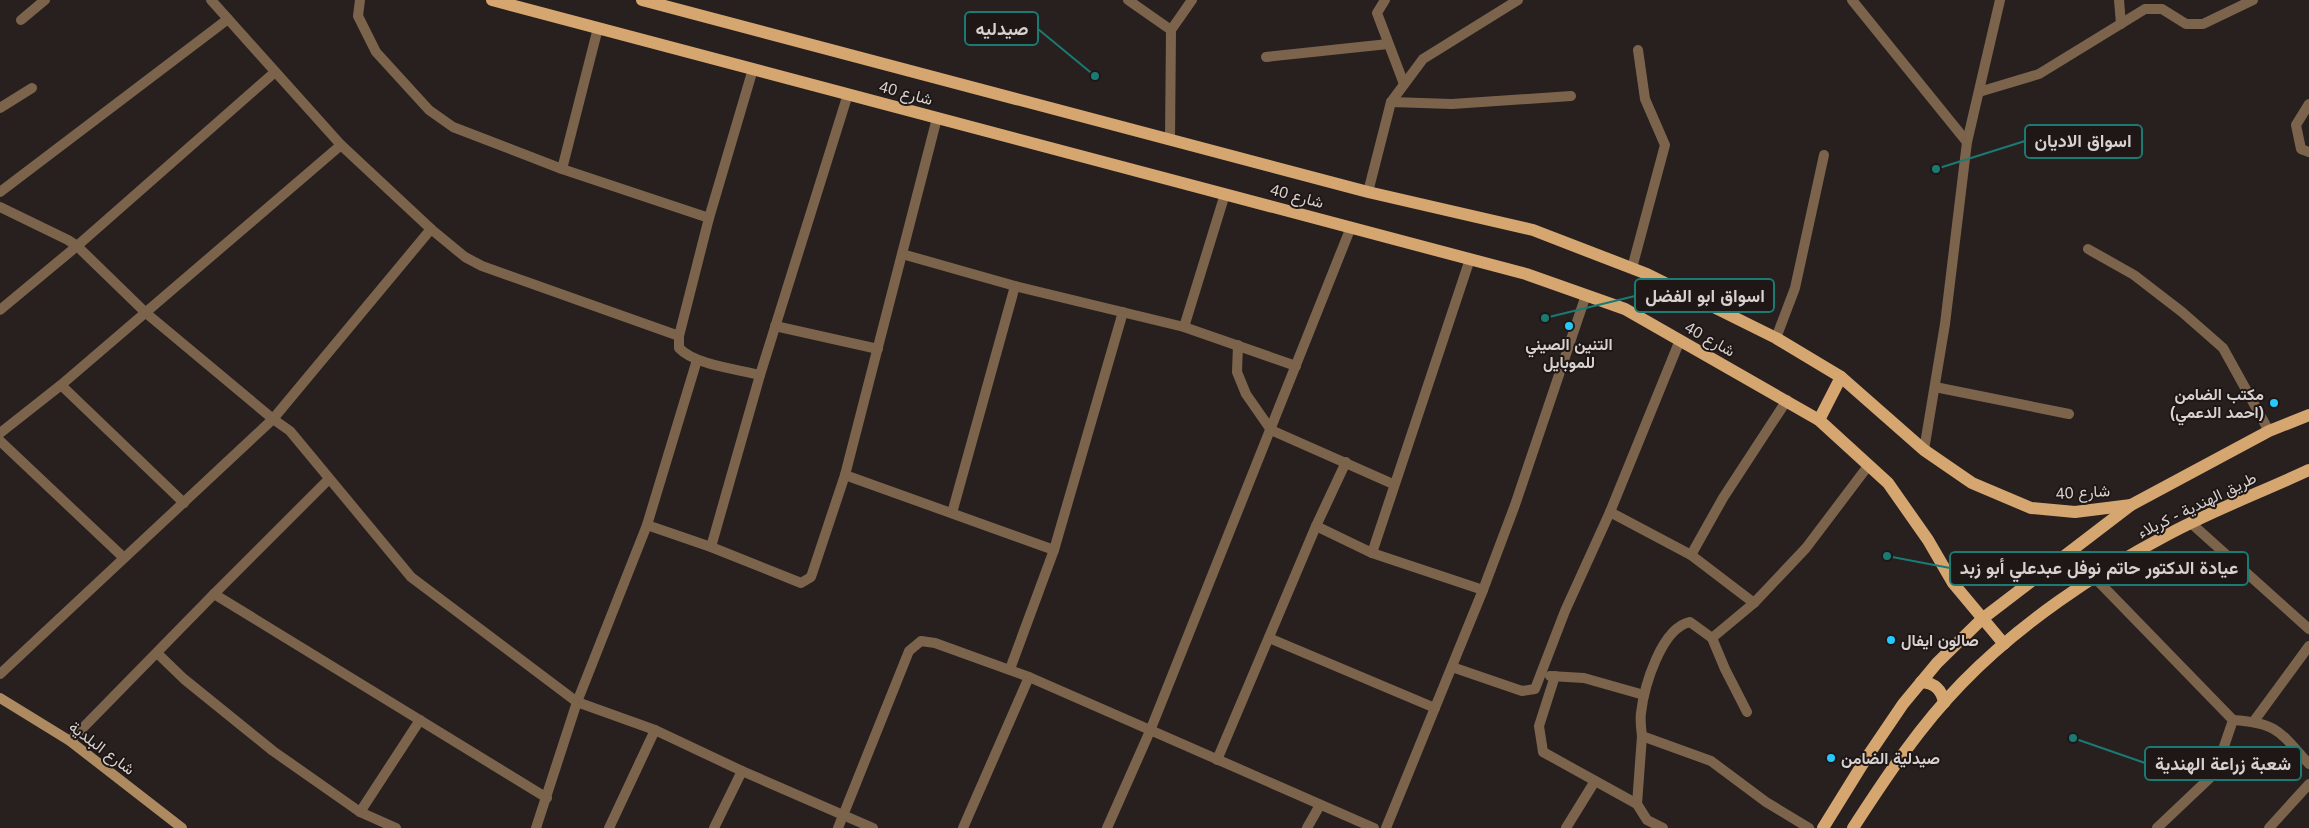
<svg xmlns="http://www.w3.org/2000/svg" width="2309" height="828" font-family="Helvetica,Vazirmatn,sans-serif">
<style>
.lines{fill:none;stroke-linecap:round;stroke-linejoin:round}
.minor{stroke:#7b644b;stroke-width:10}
.tertiary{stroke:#7b644b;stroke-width:10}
.secondary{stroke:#ae8a60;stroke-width:10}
.primary{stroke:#d6a670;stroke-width:12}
.poi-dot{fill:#25c9fe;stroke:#1e1715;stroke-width:2}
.labels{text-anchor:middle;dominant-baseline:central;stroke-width:4;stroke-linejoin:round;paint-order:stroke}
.street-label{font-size:16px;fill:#d7d2d0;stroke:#1e1715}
.poi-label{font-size:16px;font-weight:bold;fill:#d7d2d0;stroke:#1e1715;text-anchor:start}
.leader{fill:none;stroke:#197b73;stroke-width:2}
.callout-dot{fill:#197b73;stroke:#1e1715;stroke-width:2}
.callout{fill:#1e1715;stroke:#197b73;stroke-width:2}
.callout-label{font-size:18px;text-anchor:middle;font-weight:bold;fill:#d7d2d0}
</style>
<rect width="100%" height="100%" fill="#28201e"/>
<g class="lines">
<!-- minor -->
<g class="minor">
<polyline points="211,0 341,145 431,229 465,257 482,266 679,336"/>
<polyline points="360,0 358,16 376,52 429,110 453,127 562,169 709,218"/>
<polyline points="1128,0 1171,30"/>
<polyline points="1385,0 1377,13 1404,84"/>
<polyline points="1852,0 1967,142"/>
<polyline points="2119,0 2121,24"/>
<polyline points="21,20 45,0"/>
<polyline points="1266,57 1388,44"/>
<path d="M753 69 709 218 679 336V348C695 365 737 369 760 375"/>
<polyline points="1979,92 2039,74 2145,9 2162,9 2186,24 2203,24 2253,0"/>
<polyline points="1391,102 1452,104 1571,96"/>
<polyline points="2309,104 2296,125 2301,149 2309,152"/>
<polyline points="0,108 32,88"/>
<polyline points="1170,139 1171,30 1192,0"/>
<polyline points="562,169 598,28"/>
<polyline points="0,192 228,19"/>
<polyline points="1368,192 1391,102 1423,59 1518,0"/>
<polyline points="0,207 68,240 77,246 146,313 273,419 290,431 411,577 577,702 655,730 742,771 873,828"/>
<polyline points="2088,249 2134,275 2182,312 2223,348 2269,431"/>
<polyline points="902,254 1015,286 1184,327 1296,366"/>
<polyline points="1632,268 1665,145 1645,99 1638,50"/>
<polyline points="0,310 77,246 275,72"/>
<polyline points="775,326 878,349"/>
<polyline points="1184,327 1225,194"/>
<polyline points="1776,338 1795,288 1824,155"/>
<polyline points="1238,345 1237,372 1246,394 1271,430 1393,484"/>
<polyline points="61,385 184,503"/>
<polyline points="1935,387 2069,414"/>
<polyline points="0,433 61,385 341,145"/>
<polyline points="0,441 123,557"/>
<polyline points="1924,450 1945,324 1967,142 2000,0"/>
<polyline points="845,475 1054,550"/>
<polyline points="1610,512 1691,555 1754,603"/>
<polyline points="952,513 1015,286"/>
<polyline points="2192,524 2309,629"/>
<polyline points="647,525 711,547 801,583 811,577 845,475 937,118"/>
<polyline points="1316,526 1372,553 1483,590"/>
<polyline points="711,547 760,375 848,94"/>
<polyline points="1372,553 1470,259"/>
<polyline points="1691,555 1723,498 1787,400"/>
<polyline points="2095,578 2233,720 2215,773 2157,828"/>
<polyline points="214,594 329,479"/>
<polyline points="1269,638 1435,708"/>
<polyline points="1712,638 1754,603 1806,548 1868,466"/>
<polyline points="157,653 184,679 273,751 360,812 396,828"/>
<polyline points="1452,667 1522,691 1535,689 1565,611 1610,512 1680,340"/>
<polyline points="1010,669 1054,550 1123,312"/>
<polyline points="0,674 273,419 431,229"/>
<polyline points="1550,676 1584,678 1644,695"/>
<polyline points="1555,676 1539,726 1543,752 1637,804 1647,820 1663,828"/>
<path d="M1747 712 1725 669 1712 638 1690 622C1661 628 1644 687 1641 713 1640 720 1641 728 1642 736L1711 761 1766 802 1809 828"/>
<path d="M2233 720C2278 723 2280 732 2309 764"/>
<polyline points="2254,721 2309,646"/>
<polyline points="70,741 214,594 547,798"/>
<polyline points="1217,760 1316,526 1346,462"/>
<polyline points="1637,804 1642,736"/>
<polyline points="360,812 420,720"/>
<polyline points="536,828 577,702 647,525 697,360"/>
<polyline points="609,828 655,730"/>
<polyline points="714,828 742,771"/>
<polyline points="838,828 909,651 921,641 935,643 1029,677 1374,828"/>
<polyline points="963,828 1029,677"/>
<polyline points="1307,828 1320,805"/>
<polyline points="1386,828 1483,590 1515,505 1586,295"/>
<polyline points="1566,828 1595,781"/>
<polyline points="2269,828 2309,784"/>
</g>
<!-- tertiary -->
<polyline class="tertiary" points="1107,828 1150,731 1351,227"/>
<!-- secondary -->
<polyline class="secondary" points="0,698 70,741 182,828"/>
<!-- primary -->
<g class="primary">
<polyline points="492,0 1526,274 1625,309 1819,420 1888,483 1928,540 1953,583 2004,644"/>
<polyline points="642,0 1368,192 1533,230 1647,274 1776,338 1841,377 1924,450 1972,483 2031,508 2075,512 2131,505"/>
<polyline points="1819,420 1841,377"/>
<path d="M1921 682C1934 683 1942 689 1944 703"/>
<polyline points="1823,828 1865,760 1903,704 1937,663 1982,619 2131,505 2269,431 2309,415"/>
<path d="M1853 828C1886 777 1920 726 1962 683 2019 624 2095 573 2167 535 2213 510 2262 492 2309 470"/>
</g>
</g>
<!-- markers -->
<g class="poi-dot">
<circle cx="1569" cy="326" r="5"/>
<circle cx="2274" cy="403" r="5"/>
<circle cx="1891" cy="640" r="5"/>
<circle cx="1831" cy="758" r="5"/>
</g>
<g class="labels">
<!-- street labels -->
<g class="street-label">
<text transform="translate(906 93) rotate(15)">شارع 40</text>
<text transform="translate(1297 196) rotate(15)">شارع 40</text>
<text transform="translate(1710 339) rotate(29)">شارع 40</text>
<text transform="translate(2083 492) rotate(-3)">شارع 40</text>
<text transform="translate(2197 505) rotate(-26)">طريق الهندية - كربلاء</text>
<text transform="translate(102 748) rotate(37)">شارع البلدية</text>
</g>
<!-- poi labels -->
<g class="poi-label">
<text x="1569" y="344" text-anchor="middle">التنين الصيني<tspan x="1569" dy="18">للموبايل</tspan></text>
<text x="2264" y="394" text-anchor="end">مكتب الضامن<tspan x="2264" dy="18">(احمد الدعمي)</tspan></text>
<text x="1901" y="640">صالون ايفال</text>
<text x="1841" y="758">صيدلية الضامن</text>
</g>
</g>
<!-- callouts -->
<path class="leader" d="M1095 76L1038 29M1936 169L2025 141M1545 318L1635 296M1887 556L1950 568M2073 738L2145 763"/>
<g class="callout-dot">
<circle cx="1095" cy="76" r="5"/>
<circle cx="1936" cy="169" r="5"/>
<circle cx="1545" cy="318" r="5"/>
<circle cx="1887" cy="556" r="5"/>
<circle cx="2073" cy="738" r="5"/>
</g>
<g class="callout">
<rect x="965" y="12" width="73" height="33" rx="5"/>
<rect x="2025" y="125" width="117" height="33" rx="5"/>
<rect x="1635" y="279" width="139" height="33" rx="5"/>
<rect x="1950" y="552" width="298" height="33" rx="5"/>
<rect x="2145" y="747" width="156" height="33" rx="5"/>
</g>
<g class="callout-label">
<text x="1002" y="35">صيدليه</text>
<text x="2083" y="147">اسواق الاديان</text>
<text x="1705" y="302">اسواق ابو الفضل</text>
<text x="2099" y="574">عيادة الدكتور حاتم نوفل عبدعلي أبو زبد</text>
<text x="2223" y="770">شعبة زراعة الهندية</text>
</g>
</svg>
